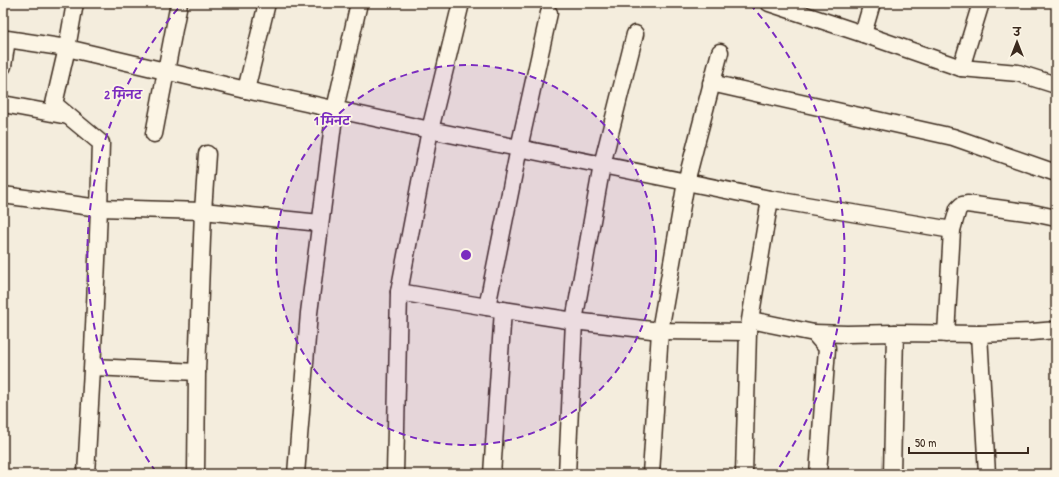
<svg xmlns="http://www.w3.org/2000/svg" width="1059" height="477" font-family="'Patrick Hand','Playpen Sans Deva',sans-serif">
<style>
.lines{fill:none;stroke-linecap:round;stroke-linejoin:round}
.minor-casing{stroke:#3b2a1e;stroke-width:19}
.minor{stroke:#fcf5e5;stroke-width:16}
.ring{fill:none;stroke:#7b2cbf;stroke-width:2;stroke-dasharray:7 5}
.centre{fill:#7b2cbf;stroke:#fcf5e5;stroke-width:2}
.ring-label{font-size:12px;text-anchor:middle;font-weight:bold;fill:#7b2cbf;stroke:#fcf5e5;stroke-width:3.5;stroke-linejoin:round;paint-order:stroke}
</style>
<rect width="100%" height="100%" fill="#f4eddd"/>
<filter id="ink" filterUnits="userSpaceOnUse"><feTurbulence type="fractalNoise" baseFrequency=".025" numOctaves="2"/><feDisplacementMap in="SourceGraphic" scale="8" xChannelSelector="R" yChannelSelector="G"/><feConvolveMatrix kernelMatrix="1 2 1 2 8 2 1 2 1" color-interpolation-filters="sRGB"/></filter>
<g filter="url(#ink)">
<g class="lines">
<defs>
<g id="minor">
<path d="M75 3 67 48 54 104 101 143C98 253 93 364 86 474"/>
<polyline points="769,3 863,34 961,68 1018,73 1056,85"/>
<polyline points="863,34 872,3"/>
<polyline points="3,66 7,39 67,48 246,90 430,130 770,199 952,230"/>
<polyline points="961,68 981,3"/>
<polyline points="711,83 953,137 1056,173"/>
<polyline points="246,90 267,3"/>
<polyline points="3,104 68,116"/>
<polyline points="154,134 179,3"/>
<polyline points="3,195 99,208 203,211 320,223"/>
<polyline points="399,292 487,307 503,310 574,321 660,331 748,332"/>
<polyline points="487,307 519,148 549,13"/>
<polyline points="751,320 814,333 827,348 818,474"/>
<polyline points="814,333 847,334 895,333 979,334 1032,332 1056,330"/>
<polyline points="946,334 952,230 958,209 962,205 967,204 1033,213 1056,218"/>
<polyline points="979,334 987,474"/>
<polyline points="93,367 197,372"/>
<polyline points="196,474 197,372 203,211 207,154"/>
<polyline points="296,474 309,313 335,109 359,3"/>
<polyline points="395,474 399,292 430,130 461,3"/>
<polyline points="492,474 503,310"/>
<polyline points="567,474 574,321 602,165 635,34"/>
<polyline points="651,474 660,331 686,182 720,52"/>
<polyline points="744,474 748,332 770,199"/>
<polyline points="892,474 895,333"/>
</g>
</defs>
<!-- minor casing -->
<use href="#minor" class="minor-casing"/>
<!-- minor -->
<use href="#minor" class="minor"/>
</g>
</g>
<!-- distance rings -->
<circle cx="466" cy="255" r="190" fill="#7b2cbf" fill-opacity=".12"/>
<g class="ring">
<circle cx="466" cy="255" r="190"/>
<path d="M156 472A379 379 0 0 1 182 4M750 4A379 379 0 0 1 776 472"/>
</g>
<circle cx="466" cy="255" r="6" class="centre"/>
<g class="ring-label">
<text x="123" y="99">2 मिनट</text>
<text x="332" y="125">1 मिनट</text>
</g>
<!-- margin -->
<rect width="1059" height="477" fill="none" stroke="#fcf5e5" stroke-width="16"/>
<rect x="8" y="8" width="1043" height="461" fill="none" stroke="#3b2a1e" stroke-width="1.5" filter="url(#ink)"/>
<!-- north arrow -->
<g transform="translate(1017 42)" stroke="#fcf5e5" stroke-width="3" paint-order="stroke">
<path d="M0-3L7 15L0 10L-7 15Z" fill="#3b2a1e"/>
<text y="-6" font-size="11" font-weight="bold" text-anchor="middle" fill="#3b2a1e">उ</text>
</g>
<!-- scale -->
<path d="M909 447v6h119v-6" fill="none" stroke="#3b2a1e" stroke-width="2"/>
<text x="915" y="447" font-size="12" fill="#3b2a1e" stroke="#fcf5e5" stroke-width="3" paint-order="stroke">50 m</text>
</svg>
